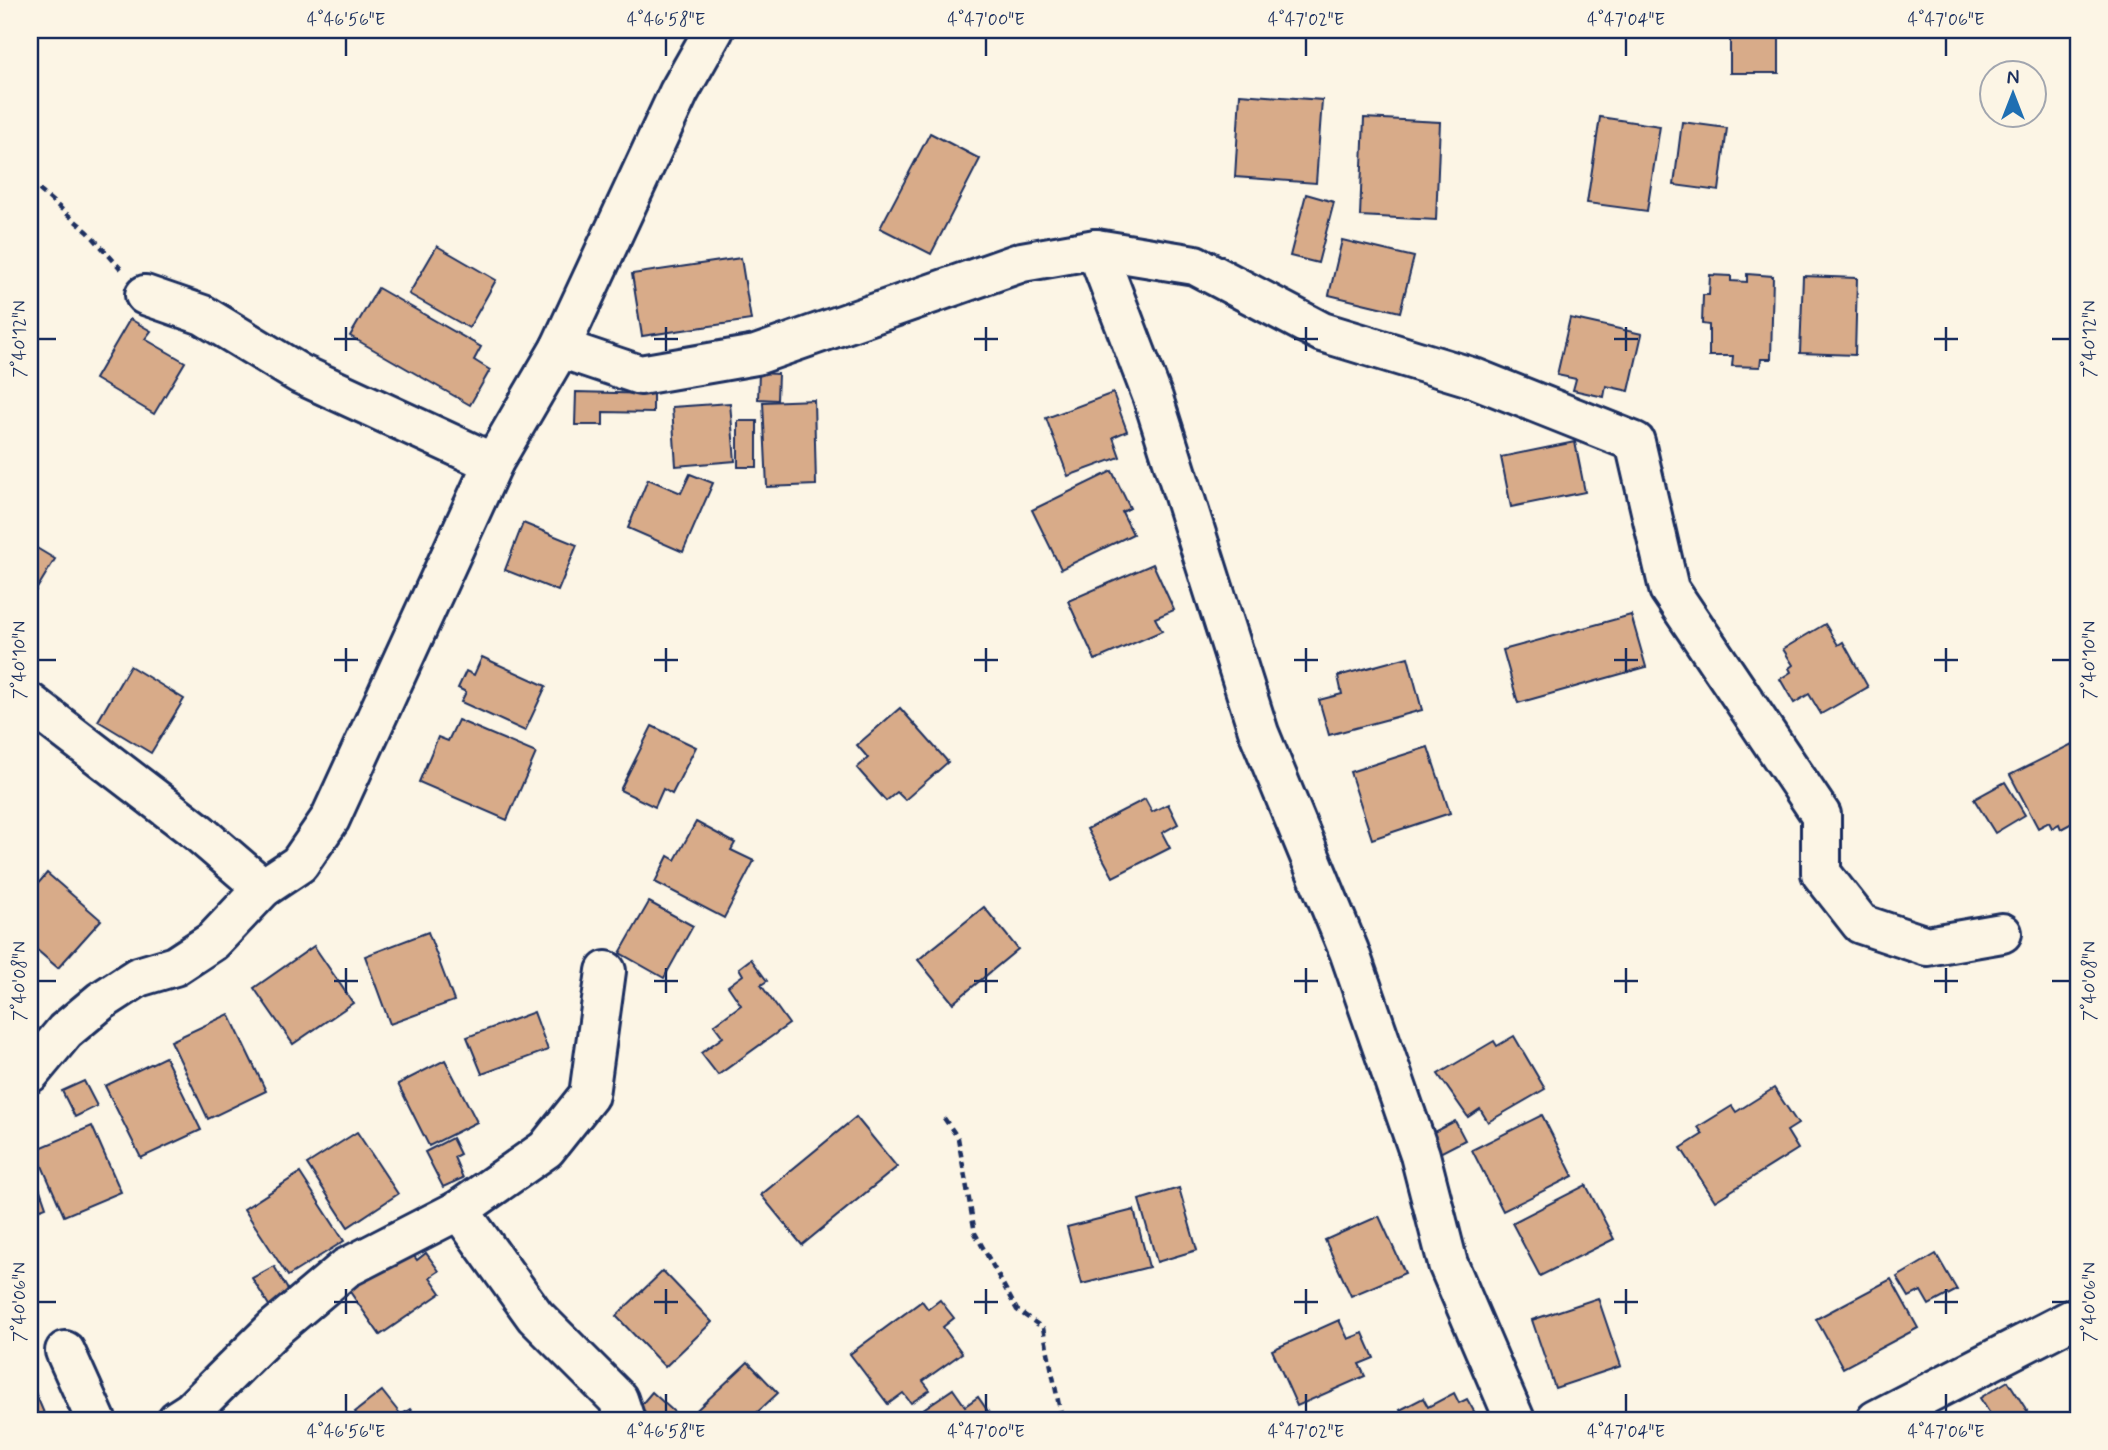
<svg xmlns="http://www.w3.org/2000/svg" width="2108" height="1450" font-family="Mynerve,sans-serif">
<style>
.building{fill:#d8ab89;stroke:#1b2f5e;stroke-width:2}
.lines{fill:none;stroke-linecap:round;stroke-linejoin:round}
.minor-casing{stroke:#1b2f5e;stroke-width:44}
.path{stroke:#1b2f5e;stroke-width:4.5;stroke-dasharray:7 5;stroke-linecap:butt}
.minor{stroke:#fcf5e5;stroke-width:38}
.ticks{fill:none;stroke:#1b2f5e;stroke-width:2.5}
.neatline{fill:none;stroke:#1b2f5e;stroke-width:2.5}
.ticks-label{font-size:18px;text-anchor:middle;fill:#1b2f5e}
</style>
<rect width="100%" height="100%" fill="#fcf5e5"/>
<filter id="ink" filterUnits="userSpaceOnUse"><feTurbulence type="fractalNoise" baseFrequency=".0143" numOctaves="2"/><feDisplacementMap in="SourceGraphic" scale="14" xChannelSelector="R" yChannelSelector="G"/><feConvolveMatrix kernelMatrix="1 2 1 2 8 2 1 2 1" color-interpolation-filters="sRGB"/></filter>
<g filter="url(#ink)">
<!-- building -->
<g class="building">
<rect x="1730" y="30" width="49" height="43"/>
<polygon points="1240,94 1322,100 1316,183 1235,177"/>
<polygon points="1600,117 1660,126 1647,211 1587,203"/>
<polygon points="1364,118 1440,122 1436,220 1360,216"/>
<polygon points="1682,122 1727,128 1719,191 1674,185"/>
<polygon points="930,133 980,159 931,254 880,228"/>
<polygon points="1306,194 1334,202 1318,263 1290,256"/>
<polygon points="1342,240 1414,257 1400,312 1329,295"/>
<polygon points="437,246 496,280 469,328 409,294"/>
<polygon points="741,258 751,320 642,336 632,274"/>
<polygon points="1747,274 1773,276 1771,359 1761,359 1760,367 1732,366 1733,356 1709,356 1709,325 1702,324 1703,295 1709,295 1710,275 1731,276 1731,281 1747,282"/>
<polygon points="1803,276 1857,278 1855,355 1800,353"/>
<polygon points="378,288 481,347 474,360 490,370 470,405 350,336"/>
<polygon points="1570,318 1642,334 1629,391 1606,386 1604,397 1573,390 1576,379 1557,375"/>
<polygon points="130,319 151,331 145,339 185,362 154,414 95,379"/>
<polygon points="759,373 778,374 777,400 758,399"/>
<polygon points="576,392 653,394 653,413 603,412 603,425 575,425"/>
<polygon points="1113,393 1127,431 1113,437 1120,457 1068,476 1046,418"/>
<polygon points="814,400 816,485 767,487 763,402"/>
<polygon points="730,403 735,461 676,466 672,407"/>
<rect x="738" y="421" width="19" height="46"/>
<polygon points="1575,442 1585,492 1511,507 1501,457"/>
<polygon points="1112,471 1130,508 1122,512 1133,534 1061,569 1032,510"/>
<polygon points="690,474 713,483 683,552 628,528 648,479 681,493"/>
<polygon points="523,523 577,545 558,591 505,570"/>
<polygon points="30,544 55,559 30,600"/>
<polygon points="1153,564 1174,610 1155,618 1162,631 1095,660 1068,601"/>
<polygon points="1631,615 1646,667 1518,703 1503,650"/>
<polygon points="1825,624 1838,645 1843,642 1868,687 1821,714 1809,694 1794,703 1780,679 1791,672 1789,668 1793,665 1783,649"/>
<polygon points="482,657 546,686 525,731 461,702 466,692 458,688 466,671 474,675"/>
<polygon points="1408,657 1422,710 1329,735 1319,700 1342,694 1338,676"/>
<polygon points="130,666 184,699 151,753 98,721"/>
<polygon points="900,708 948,762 905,800 897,792 886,801 857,768 868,758 857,745"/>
<polygon points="458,720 536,753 507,820 419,782 438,737 448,741"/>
<polygon points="652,726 696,747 672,794 663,789 655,807 620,790"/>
<polygon points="2072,744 2078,756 2078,820 2061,829 2059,824 2052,828 2049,822 2038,828 2010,775"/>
<polygon points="1428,747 1450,813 1372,839 1350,772"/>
<polygon points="2005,782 2025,815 1995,833 1974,799"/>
<polygon points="1145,799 1152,812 1168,804 1178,824 1162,833 1170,848 1113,877 1087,829"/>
<polygon points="696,822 735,843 731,850 754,861 724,918 655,882 668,856 675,860"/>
<polygon points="47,873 101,920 58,968 30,944 30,893"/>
<polygon points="649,902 693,926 664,978 620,953"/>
<polygon points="984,907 1018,949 953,1003 918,960"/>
<polygon points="428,932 454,1001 390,1024 365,956"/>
<polygon points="314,946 353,1003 293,1044 254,988"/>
<polygon points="751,959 767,981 761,985 789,1024 718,1075 701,1053 723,1037 714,1025 741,1005 728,986 743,975 739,968"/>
<polygon points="534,1012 548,1050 482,1074 467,1037"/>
<polygon points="229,1014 266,1091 208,1119 171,1041"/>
<polygon points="1514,1036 1545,1089 1488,1122 1480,1109 1468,1117 1438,1074 1494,1041 1497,1046"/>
<polygon points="165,1057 201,1130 141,1158 105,1086"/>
<polygon points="445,1060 477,1122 429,1146 398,1084"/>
<polygon points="84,1081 97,1106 75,1117 62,1091"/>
<polygon points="1774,1088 1798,1124 1787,1131 1798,1149 1715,1201 1681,1148 1703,1134 1698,1127 1732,1106 1736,1112"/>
<polygon points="1542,1115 1573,1176 1503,1211 1472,1150"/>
<polygon points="856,1117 897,1167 802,1245 761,1195"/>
<polygon points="1455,1121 1465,1140 1438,1154 1428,1135"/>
<polygon points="92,1126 121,1192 64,1216 35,1150"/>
<polygon points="357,1132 398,1194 348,1227 307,1164"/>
<polygon points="452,1138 460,1154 454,1157 463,1178 443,1187 425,1152"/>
<polygon points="30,1161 46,1207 30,1213"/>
<polygon points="300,1173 344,1241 288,1276 244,1209"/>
<polygon points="1586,1185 1614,1239 1540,1276 1512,1223"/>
<polygon points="1179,1188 1197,1250 1157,1262 1139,1200"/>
<polygon points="1134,1210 1149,1267 1082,1284 1067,1227"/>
<polygon points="1379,1216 1405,1273 1351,1296 1325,1240"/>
<polygon points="406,1245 417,1260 426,1253 439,1271 430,1277 441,1293 380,1335 346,1286"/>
<polygon points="1936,1254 1957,1290 1929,1305 1921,1291 1909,1297 1897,1277"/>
<polygon points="274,1266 291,1295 270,1307 252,1278"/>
<polygon points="663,1271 712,1322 665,1367 616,1316"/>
<polygon points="1891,1279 1918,1328 1843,1368 1816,1319"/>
<polygon points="1598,1298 1621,1366 1555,1388 1532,1320"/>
<polygon points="940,1300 954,1318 943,1327 962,1353 923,1381 930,1390 911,1403 903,1393 888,1404 850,1354 922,1301 928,1309"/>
<polygon points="1339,1320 1348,1339 1363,1333 1374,1358 1359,1364 1365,1376 1297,1406 1272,1350"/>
<polygon points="748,1362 778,1393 749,1420 686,1420"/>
<polygon points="2008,1381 2033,1420 1994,1420 1980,1398"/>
<polygon points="32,1385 47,1420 30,1420"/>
<polygon points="953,1389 965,1406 978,1397 994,1420 907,1420"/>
<polygon points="382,1391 401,1415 410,1409 419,1420 361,1420 355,1412"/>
<polygon points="652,1392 682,1419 681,1420 646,1420 636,1411"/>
<polygon points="1454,1393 1459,1403 1467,1399 1479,1420 1403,1420 1405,1419 1400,1410 1423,1398 1428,1407"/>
</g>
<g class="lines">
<defs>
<g id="minor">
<polyline points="1096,249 1153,398 1259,733 1349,951 1420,1155 1448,1264 1515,1420"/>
<polyline points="145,295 203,315 300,374 493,463"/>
<polyline points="560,348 640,375 756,355 1022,262 1096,249 1195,265 1322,332 1474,378 1635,442 1669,589 1821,815 1821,873 1861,924 1927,946 2002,933"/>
<polyline points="30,703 198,832 263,888"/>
<polyline points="30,1073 65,1031 101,1001 138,977 175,966 213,941 263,888 299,864 330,819 493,463 560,348 679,92 714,30"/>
<polyline points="459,1210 535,1316 618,1399 625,1420"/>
<polyline points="65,1351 96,1420"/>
<polyline points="177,1420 191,1411 275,1328 346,1268 459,1210 546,1149 589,1095 606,971"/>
<polyline points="1876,1420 2078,1316"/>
</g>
</defs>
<!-- minor casing -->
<use href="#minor" class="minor-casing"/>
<!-- path -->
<g class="path">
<polyline points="30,182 88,232 121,269"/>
<polyline points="944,1118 958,1138 975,1233 1017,1310 1043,1328 1062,1420"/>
</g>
<!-- minor -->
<use href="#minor" class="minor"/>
</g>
</g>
<!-- ticks -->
<path class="ticks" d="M346 38V56M666 38V56M986 38V56M1306 38V56M1626 38V56M1946 38V56M346 327V351M666 327V351M986 327V351M1306 327V351M1626 327V351M1946 327V351M38 339H56M334 339H358M654 339H678M974 339H998M1294 339H1318M1614 339H1638M1934 339H1958M2052 339H2070M346 648V672M666 648V672M986 648V672M1306 648V672M1626 648V672M1946 648V672M38 660H56M334 660H358M654 660H678M974 660H998M1294 660H1318M1614 660H1638M1934 660H1958M2052 660H2070M346 968V993M666 968V993M986 968V993M1306 968V993M1626 968V993M1946 968V993M38 981H56M334 981H358M654 981H678M974 981H998M1294 981H1318M1614 981H1638M1934 981H1958M2052 981H2070M346 1289V1314M666 1289V1314M986 1289V1314M1306 1289V1314M1626 1289V1314M1946 1289V1314M38 1302H56M334 1302H358M654 1302H678M974 1302H998M1294 1302H1318M1614 1302H1638M1934 1302H1958M2052 1302H2070M346 1394V1412M666 1394V1412M986 1394V1412M1306 1394V1412M1626 1394V1412M1946 1394V1412"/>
<!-- margin -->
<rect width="2108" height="1450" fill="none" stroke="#fcf5e5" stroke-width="77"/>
<!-- north arrow -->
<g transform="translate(2013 94)"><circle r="33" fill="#fcf5e5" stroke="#a2a6af" stroke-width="2"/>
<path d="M0-5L12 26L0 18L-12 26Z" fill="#1f6fb2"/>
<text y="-10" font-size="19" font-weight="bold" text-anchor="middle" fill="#1b2f5e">N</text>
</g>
<rect x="38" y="38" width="2032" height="1374" class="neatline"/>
<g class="ticks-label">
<text x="346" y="25">4°46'56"E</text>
<text x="666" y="25">4°46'58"E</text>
<text x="986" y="25">4°47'00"E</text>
<text x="1306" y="25">4°47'02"E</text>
<text x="1626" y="25">4°47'04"E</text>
<text x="1946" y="25">4°47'06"E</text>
<text transform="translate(19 339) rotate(-90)" y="6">7°40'12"N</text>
<text transform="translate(2089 339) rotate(-90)" y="6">7°40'12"N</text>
<text transform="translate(19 660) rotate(-90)" y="6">7°40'10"N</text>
<text transform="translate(2089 660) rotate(-90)" y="6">7°40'10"N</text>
<text transform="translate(19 981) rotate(-90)" y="6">7°40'08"N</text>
<text transform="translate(2089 981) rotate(-90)" y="6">7°40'08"N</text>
<text transform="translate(19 1302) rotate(-90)" y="6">7°40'06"N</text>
<text transform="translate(2089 1302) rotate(-90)" y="6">7°40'06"N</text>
<text x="346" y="1437">4°46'56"E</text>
<text x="666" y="1437">4°46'58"E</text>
<text x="986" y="1437">4°47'00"E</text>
<text x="1306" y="1437">4°47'02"E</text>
<text x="1626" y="1437">4°47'04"E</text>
<text x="1946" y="1437">4°47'06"E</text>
</g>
</svg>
